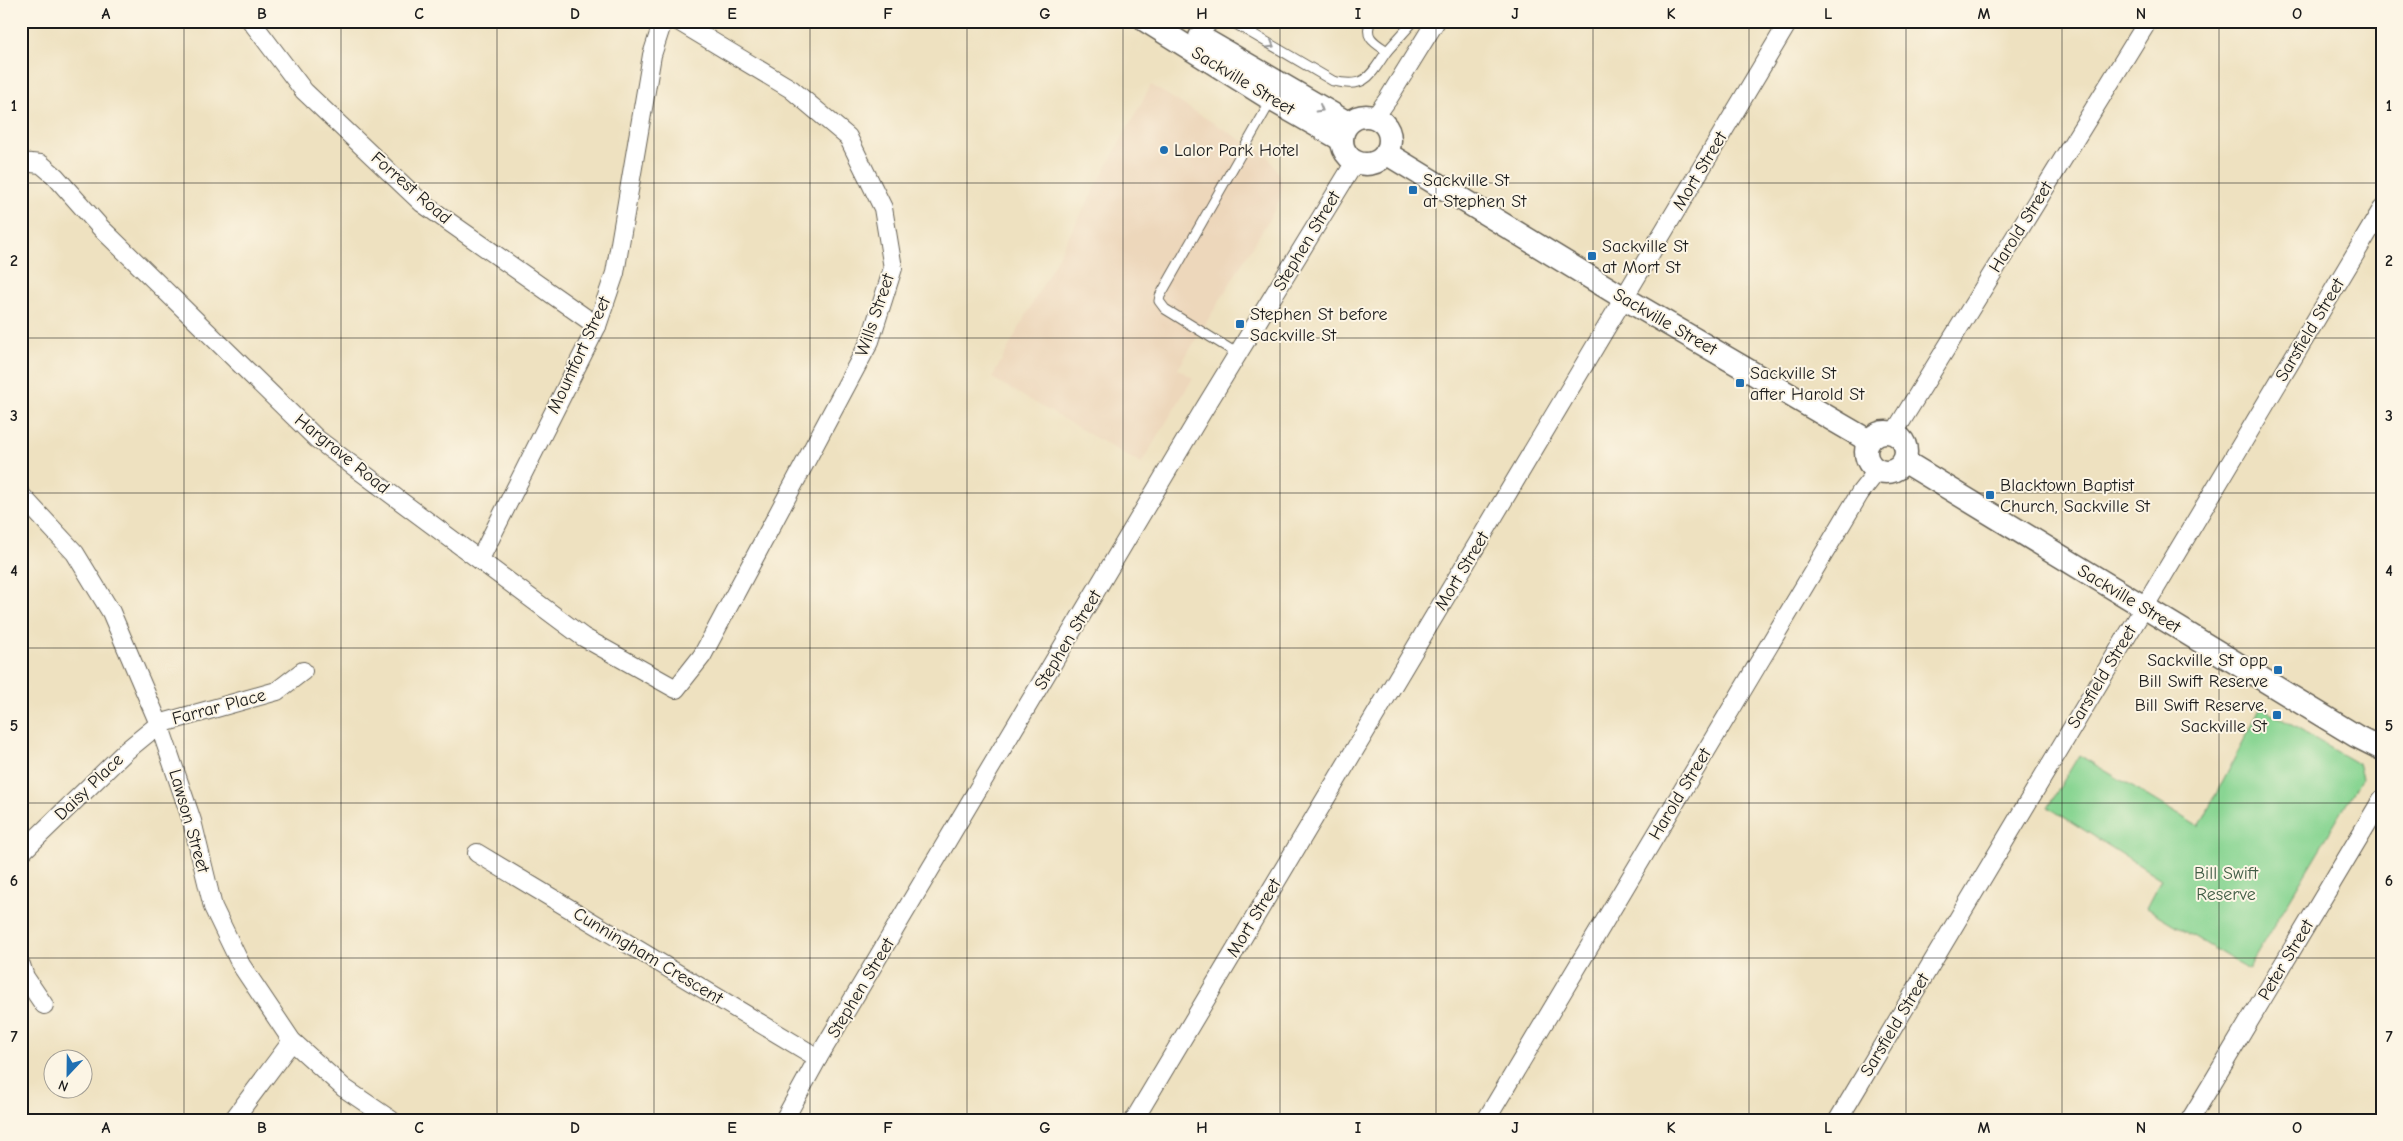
<svg xmlns="http://www.w3.org/2000/svg" width="2403" height="1141" font-family="'Comic Neue',sans-serif">
<style>
.built{fill:#edd7bb}
.green{fill:#89d593;stroke:#527858}
.lines{fill:none;stroke-linecap:round;stroke-linejoin:round}
.service-casing{stroke:#666155;stroke-width:11}
.minor-casing{stroke:#666155;stroke-width:20}
.tertiary-casing{stroke:#666155;stroke-width:25}
.service{stroke:#fff;stroke-width:9}
.minor{stroke:#fff;stroke-width:18}
.tertiary{stroke:#fff;stroke-width:22}
.oneway{stroke:#999}
.grid{fill:none;stroke:#1c1c1c;stroke-width:1;stroke-opacity:0.55}
.poi-dot{fill:#1f6fb2;stroke:#fcf5e5;stroke-width:2}
.labels{text-anchor:middle;dominant-baseline:central;stroke-width:4;stroke-linejoin:round;paint-order:stroke}
.street-label{font-size:18px;fill:#1c1c1c;stroke:#fcf5e5}
.poi-label{font-size:18px;fill:#1c1c1c;stroke:#fcf5e5;text-anchor:start}
.park-label{font-size:18px;fill:#425d46;stroke:#fcf5e5}
.neatline{fill:none;stroke:#1c1c1c;stroke-width:2}
.grid-label{font-size:16px;text-anchor:middle;font-weight:bold;fill:#1c1c1c}
</style>
<rect width="100%" height="100%" fill="#fcf5e5"/>
<filter id="ink" filterUnits="userSpaceOnUse"><feTurbulence type="fractalNoise" baseFrequency=".02" numOctaves="2"/><feDisplacementMap in="SourceGraphic" scale="10" xChannelSelector="R" yChannelSelector="G"/><feConvolveMatrix kernelMatrix="1 2 1 2 8 2 1 2 1" color-interpolation-filters="sRGB"/></filter>
<filter id="wash" filterUnits="userSpaceOnUse"><feTurbulence type="fractalNoise" baseFrequency=".0096" numOctaves="4" result="noise"/><feDisplacementMap in="SourceGraphic" scale="20" xChannelSelector="R" yChannelSelector="G"/><feGaussianBlur stdDeviation="1.12" result="paint"/><feColorMatrix in="noise" values="0 0 0 0 0 0 0 0 0 0 0 0 0 0 0 0 0 1.4 0 .05"/><feComposite in="paint" operator="in"/></filter>
<g filter="url(#wash)">
<rect width="100%" height="100%" fill="#eee1c0"/>
<!-- built -->
<polygon class="built" points="1151,85 1268,156 1280,176 1282,186 1280,199 1268,221 1178,369 1193,378 1141,464 992,378"/>
<!-- green -->
<polygon class="green" points="2261,707 2358,764 2362,778 2248,969 2146,908 2161,879 2048,807 2079,755 2199,827"/>
</g>
<g filter="url(#ink)">
<g class="lines">
<defs>
<g id="service">
<path d="M1371 21C1363 37 1375 43 1387 51L1414 21"/>
<path d="M1199 36 1217 22 1234 23 1333 81C1366 89 1370 76 1387 51"/>
<polyline points="1238,354 1165,309 1159,301 1160,296 1271,101"/>
</g>
<g id="minor">
<polyline points="251,21 304,91 422,203 597,326"/>
<polyline points="1375,117 1388,99 1436,21"/>
<polyline points="21,162 41,164 55,176 101,228 317,439 583,637 676,689 702,656 870,341 893,268 883,208 848,137 791,89 678,21"/>
<polyline points="1894,433 2148,21"/>
<polyline points="21,495 75,553 111,612 159,724 192,821 213,907 241,965 292,1041 344,1088 391,1120"/>
<polyline points="480,559 597,326 615,273 652,55 663,21"/>
<polyline points="21,853 126,751 159,724 277,691 303,671"/>
<polyline points="477,853 818,1058"/>
<polyline points="21,965 25,977 44,1005"/>
<polyline points="233,1120 292,1041"/>
<polyline points="784,1120 818,1058 1201,414 1355,162"/>
<polyline points="1134,1120 1789,21"/>
<polyline points="1486,1120 1860,493 1878,470"/>
<polyline points="1838,1120 2382,209"/>
<polyline points="2190,1120 2382,799"/>
</g>
<g id="tertiary">
<polyline points="1146,21 1272,100 1342,140"/>
<polyline points="1200,37 1348,123"/>
<circle cx="1366" cy="140" r="24"/>
<polyline points="1386,153 1624,298 1869,441"/>
<circle cx="1886" cy="452" r="20"/>
<polyline points="1904,461 2356,736 2382,749"/>
</g>
</defs>
<!-- service casing -->
<use href="#service" class="service-casing"/>
<!-- minor casing -->
<use href="#minor" class="minor-casing"/>
<!-- tertiary casing -->
<use href="#tertiary" class="tertiary-casing"/>
<!-- service -->
<use href="#service" class="service"/>
<!-- minor -->
<use href="#minor" class="minor"/>
<!-- tertiary -->
<use href="#tertiary" class="tertiary"/>
</g>
<!-- one-way arrows -->
<defs><path id="oneway-chevron" d="M-2-3.5L2.5 0L-2 3.5" fill="none" stroke-width="1.6" stroke-linecap="round" stroke-linejoin="round" transform="scale(1.25)"/></defs>
<g class="oneway">
<use href="#oneway-chevron" transform="translate(1271 45) rotate(30)"/>
<use href="#oneway-chevron" transform="translate(1320 109) rotate(30)"/>
</g>
</g>
<!-- grid -->
<path class="grid" d="M184 21V1120M341 21V1120M497 21V1120M654 21V1120M810 21V1120M967 21V1120M1123 21V1120M1280 21V1120M1436 21V1120M1593 21V1120M1749 21V1120M1906 21V1120M2062 21V1120M2219 21V1120M21 183H2382M21 338H2382M21 493H2382M21 648H2382M21 803H2382M21 958H2382"/>
<!-- markers -->
<g class="poi-dot">
<circle cx="1164" cy="150" r="5"/>
<rect x="1408" y="185" width="10" height="10" rx="2.5"/>
<rect x="1587" y="251" width="10" height="10" rx="2.5"/>
<rect x="1235" y="319" width="10" height="10" rx="2.5"/>
<rect x="1735" y="378" width="10" height="10" rx="2.5"/>
<rect x="1985" y="490" width="10" height="10" rx="2.5"/>
<rect x="2273" y="665" width="10" height="10" rx="2.5"/>
<rect x="2272" y="710" width="10" height="10" rx="2.5"/>
</g>
<g class="labels">
<!-- street labels -->
<g class="street-label">
<text transform="translate(1243 81) rotate(31)">Sackville Street</text>
<text transform="translate(1700 171) rotate(-59)">Mort Street</text>
<text transform="translate(411 188) rotate(41)">Forrest Road</text>
<text transform="translate(2021 227) rotate(-58)">Harold Street</text>
<text transform="translate(1307 241) rotate(-59)">Stephen Street</text>
<text transform="translate(875 315) rotate(-71)">Wills Street</text>
<text transform="translate(1665 322) rotate(30)">Sackville Street</text>
<text transform="translate(2310 330) rotate(-59)">Sarsfield Street</text>
<text transform="translate(579 355) rotate(-65)">Mountfort Street</text>
<text transform="translate(342 454) rotate(39)">Hargrave Road</text>
<text transform="translate(1462 571) rotate(-59)">Mort Street</text>
<text transform="translate(2129 599) rotate(31)">Sackville Street</text>
<text transform="translate(1068 640) rotate(-59)">Stephen Street</text>
<text transform="translate(2102 677) rotate(-59)">Sarsfield Street</text>
<text transform="translate(219 707) rotate(-15)">Farrar Place</text>
<text transform="translate(89 787) rotate(-44)">Daisy Place</text>
<text transform="translate(1680 794) rotate(-59)">Harold Street</text>
<text transform="translate(189 821) rotate(74)">Lawson Street</text>
<text transform="translate(1254 918) rotate(-59)">Mort Street</text>
<text transform="translate(648 956) rotate(31)">Cunningham Crescent</text>
<text transform="translate(2286 960) rotate(-59)">Peter Street</text>
<text transform="translate(861 988) rotate(-59)">Stephen Street</text>
<text transform="translate(1895 1025) rotate(-59)">Sarsfield Street</text>
</g>
<!-- poi labels -->
<g class="poi-label">
<text x="1174" y="150">Lalor Park Hotel</text>
<text x="1423" y="180">Sackville St<tspan x="1423" dy="21">at Stephen St</tspan></text>
<text x="1602" y="246">Sackville St<tspan x="1602" dy="21">at Mort St</tspan></text>
<text x="1250" y="314">Stephen St before<tspan x="1250" dy="21">Sackville St</tspan></text>
<text x="1750" y="373">Sackville St<tspan x="1750" dy="21">after Harold St</tspan></text>
<text x="2000" y="485">Blacktown Baptist<tspan x="2000" dy="21">Church, Sackville St</tspan></text>
<text x="2268" y="660" text-anchor="end">Sackville St opp<tspan x="2268" dy="21">Bill Swift Reserve</tspan></text>
<text x="2267" y="705" text-anchor="end">Bill Swift Reserve,<tspan x="2267" dy="21">Sackville St</tspan></text>
</g>
<!-- park labels -->
<g class="park-label">
<text x="2226" y="873">Bill Swift<tspan x="2226" dy="21">Reserve</tspan></text>
</g>
</g>
<!-- margin -->
<rect width="2403" height="1141" fill="none" stroke="#fcf5e5" stroke-width="55"/>
<!-- north arrow -->
<g transform="translate(68 1074) rotate(202)"><circle r="24" fill="#fcf5e5" stroke="#a29e95"/>
<path d="M0-4L9 19L0 12L-9 19Z" fill="#1f6fb2"/>
<text y="-8" font-size="14" font-weight="bold" text-anchor="middle" fill="#1c1c1c">N</text>
</g>
<rect x="28" y="28" width="2348" height="1086" class="neatline"/>
<g class="grid-label">
<text x="106" y="19">A</text>
<text x="262" y="19">B</text>
<text x="419" y="19">C</text>
<text x="575" y="19">D</text>
<text x="732" y="19">E</text>
<text x="888" y="19">F</text>
<text x="1045" y="19">G</text>
<text x="1202" y="19">H</text>
<text x="1358" y="19">I</text>
<text x="1515" y="19">J</text>
<text x="1671" y="19">K</text>
<text x="1828" y="19">L</text>
<text x="1984" y="19">M</text>
<text x="2141" y="19">N</text>
<text x="2297" y="19">O</text>
<text x="14" y="111">1</text>
<text x="2389" y="111">1</text>
<text x="14" y="266">2</text>
<text x="2389" y="266">2</text>
<text x="14" y="421">3</text>
<text x="2389" y="421">3</text>
<text x="14" y="576">4</text>
<text x="2389" y="576">4</text>
<text x="14" y="731">5</text>
<text x="2389" y="731">5</text>
<text x="14" y="886">6</text>
<text x="2389" y="886">6</text>
<text x="14" y="1042">7</text>
<text x="2389" y="1042">7</text>
<text x="106" y="1133">A</text>
<text x="262" y="1133">B</text>
<text x="419" y="1133">C</text>
<text x="575" y="1133">D</text>
<text x="732" y="1133">E</text>
<text x="888" y="1133">F</text>
<text x="1045" y="1133">G</text>
<text x="1202" y="1133">H</text>
<text x="1358" y="1133">I</text>
<text x="1515" y="1133">J</text>
<text x="1671" y="1133">K</text>
<text x="1828" y="1133">L</text>
<text x="1984" y="1133">M</text>
<text x="2141" y="1133">N</text>
<text x="2297" y="1133">O</text>
</g>
</svg>
